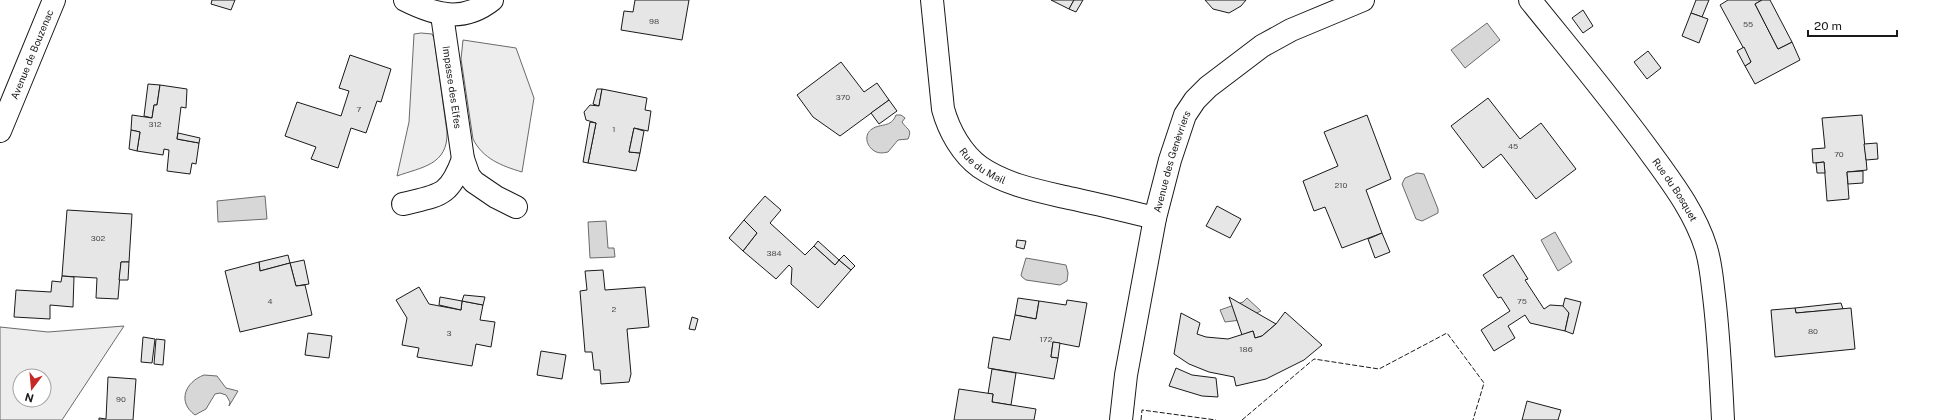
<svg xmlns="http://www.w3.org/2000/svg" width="1948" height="420" font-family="'Public Sans',sans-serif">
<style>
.green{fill:#ededed;stroke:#6a6a6a;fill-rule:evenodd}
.water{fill:#d7d7d7;stroke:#6a6a6a}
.building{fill:#e6e6e6;stroke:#1a1a1a}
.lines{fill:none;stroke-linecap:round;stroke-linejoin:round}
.minor-casing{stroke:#1a1a1a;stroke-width:24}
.tertiary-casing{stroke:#1a1a1a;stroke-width:24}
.minor{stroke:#fff;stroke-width:22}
.tertiary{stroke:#fff;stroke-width:22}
.fence{stroke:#1a1a1a;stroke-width:1;stroke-dasharray:5 2;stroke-linecap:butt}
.labels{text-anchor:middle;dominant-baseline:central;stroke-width:3;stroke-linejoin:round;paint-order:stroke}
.number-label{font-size:8px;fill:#4d4d4d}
.street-label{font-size:10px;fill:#1a1a1a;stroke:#fff}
</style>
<rect width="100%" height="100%" fill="#fff"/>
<!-- green -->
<g class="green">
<path d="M421 33 432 34 434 38 447 132C448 165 422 167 397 176L409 122 414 34Z"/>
<path d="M463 40 516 48 534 98 522 172C502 166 483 159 473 139L461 59Z"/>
<path d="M124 326 62 420H0V327L48 332ZM20 376H44V400H20Z"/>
</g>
<!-- water -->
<g class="water">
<polygon points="1487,23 1500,40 1465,68 1451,50"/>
<path d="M896 115H901L905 118 902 122C906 129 913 129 908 139L898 140 888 152C883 153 878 154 873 150 866 145 864 134 872 129 881 123 891 128 896 115Z"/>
<polygon points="1417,173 1424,174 1438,209 1438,213 1422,221 1416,219 1402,184 1405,178"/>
<polygon points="265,196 267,219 218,222 217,201"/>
<polygon points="606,221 608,248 614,248 615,257 590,258 588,222"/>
<polygon points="1555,232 1572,262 1558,271 1541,240"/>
<polygon points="1026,258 1066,265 1068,273 1067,281 1060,285 1026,280 1022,277 1021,275"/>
<polygon points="1247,298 1261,311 1241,320 1225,322 1220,310 1243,302"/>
<path d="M204 375 217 376 226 388 238 391 229 406 230 402 226 395 220 393 215 394 206 409 195 415C177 402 185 382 204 375Z"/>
</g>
<!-- building -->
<g class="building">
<polygon points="212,0 235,0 231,10 211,4"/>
<polygon points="635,0 689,0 682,40 621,30 624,11 633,12"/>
<polygon points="1051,0 1074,0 1069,9"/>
<polygon points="1074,0 1083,0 1076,12 1069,9"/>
<polygon points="1205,0 1246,0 1241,6 1229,13 1213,9"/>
<polygon points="1696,0 1709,0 1702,17 1691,13"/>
<polygon points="1728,0 1762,0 1755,4 1778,49 1792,42 1800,60 1755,84 1745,66 1751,62 1720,5"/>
<polygon points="1762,0 1770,0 1792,42 1778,49 1755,4"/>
<polygon points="1583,10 1593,26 1583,33 1572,18"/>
<polygon points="1691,13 1708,19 1699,43 1682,36"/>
<polygon points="1744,47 1751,62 1745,66 1737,51"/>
<polygon points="1648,51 1661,68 1647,79 1634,62"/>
<polygon points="350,55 391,69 381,102 377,101 366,133 351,128 338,168 311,159 316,147 285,136 297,102 341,116 349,91 339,88"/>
<polygon points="841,62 864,92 877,83 889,100 840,136 813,117 797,95"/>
<polygon points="148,84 160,85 157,105 154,105 152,118 144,116"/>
<polygon points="160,85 187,89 186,108 181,107 177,139 199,143 196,164 192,163 190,174 167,171 169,150 164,149 163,155 137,151 140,132 131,130 132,115 152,118 154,105 157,105"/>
<polygon points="597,89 602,89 599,106 593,104"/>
<polygon points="602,89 647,98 645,110 651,111 648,131 634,128 629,152 640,153 636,171 588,163 596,123 586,120 584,112 590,105 599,106"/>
<polygon points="1488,98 1520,139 1541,123 1576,169 1536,199 1501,154 1483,168 1451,126"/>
<polygon points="889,100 897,111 879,124 871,113"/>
<polygon points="1367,115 1391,179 1366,190 1382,233 1342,248 1325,207 1314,211 1303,181 1338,166 1324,132"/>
<polygon points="1862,115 1867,170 1847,172 1849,199 1827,201 1824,162 1813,163 1812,149 1825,148 1822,118"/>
<polygon points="590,122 596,123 588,163 583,162"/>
<polygon points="634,128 644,131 640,153 629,152"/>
<polygon points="131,130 140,132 137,151 129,149"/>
<polygon points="178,133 200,138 199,143 177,139"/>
<polygon points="1877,143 1878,159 1866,160 1864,144"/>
<polygon points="1824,162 1825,173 1817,173 1816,163"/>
<polygon points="1863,171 1863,183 1848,184 1847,172"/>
<polygon points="765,196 781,210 770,223 805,255 814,246 835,265 839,260 851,270 818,308 791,284 792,268 789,265 776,279 743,251 757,233 744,220"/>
<polygon points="1217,206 1241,219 1230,238 1206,226"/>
<polygon points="67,210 132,214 129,262 121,262 118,299 96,298 97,278 62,276"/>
<polygon points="744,220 757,233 743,251 729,238"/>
<polygon points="1382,233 1390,252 1375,258 1368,239"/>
<polygon points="1017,240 1026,241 1024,249 1016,247"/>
<polygon points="818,241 839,260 835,265 814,246"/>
<polygon points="288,255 290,263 260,271 259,262"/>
<polygon points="844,255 855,266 851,270 839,260"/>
<polygon points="1513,255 1528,279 1525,280 1544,309 1550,305 1565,306 1569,313 1565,331 1530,323 1525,315 1508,326 1515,338 1494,351 1481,330 1510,311 1501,297 1498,298 1483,275"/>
<polygon points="304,260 309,284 296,286 290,263"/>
<polygon points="121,262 129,262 128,280 119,280"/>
<polygon points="259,262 260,271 290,263 296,286 305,285 312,315 240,332 225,271"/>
<polygon points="603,270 605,290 645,287 649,327 627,329 631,374 629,382 601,384 600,370 594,370 592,352 585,352 580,291 587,290 585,271"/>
<polygon points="62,276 74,277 73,307 50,305 50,319 14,317 16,290 51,292 52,281 61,282"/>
<polygon points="419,287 429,304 461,310 462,301 483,305 480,320 495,322 491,347 476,344 472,366 417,357 419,348 402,345 407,318 396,300"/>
<polygon points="464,295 485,297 483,305 462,301"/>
<polygon points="440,297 462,301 461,310 439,305"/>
<polygon points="1229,297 1276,324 1262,336 1255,338 1253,331 1242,335"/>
<polygon points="1018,298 1039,301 1036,319 1015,315"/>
<polygon points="1565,298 1581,302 1573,334 1565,331 1569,313 1563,306"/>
<polygon points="1067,300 1087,303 1079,347 1053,342 1051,357 1058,358 1054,379 988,368 993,337 1010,340 1015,315 1036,319 1039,301 1066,305"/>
<polygon points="1841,303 1843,309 1796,313 1795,308"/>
<polygon points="1795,308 1796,313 1851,308 1855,349 1775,357 1771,310"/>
<polygon points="1285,312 1322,345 1304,360 1266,379 1236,386 1234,377 1209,372 1189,364 1174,354 1181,313 1200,323 1197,334 1206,337 1228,339 1253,331 1255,338 1262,336 1276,324"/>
<polygon points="692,317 698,319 695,330 689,329"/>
<polygon points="308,333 332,336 329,358 305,355"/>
<polygon points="143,337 155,339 152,363 141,362"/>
<polygon points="156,339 165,340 163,365 154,364"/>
<polygon points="1053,342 1060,343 1058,358 1051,357"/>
<polygon points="541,351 566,355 562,379 537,375"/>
<polygon points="1176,368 1192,375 1216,378 1218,397 1202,396 1169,386"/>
<polygon points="992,369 1016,373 1011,405 992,402 993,394 988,394"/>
<polygon points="108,377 136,379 133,420 99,420 99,418 106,419"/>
<polygon points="959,389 993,394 992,402 1036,409 1034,420 954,420"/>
<polygon points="1527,401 1561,410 1558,420 1522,420"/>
</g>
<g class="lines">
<defs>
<g id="minor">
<path d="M405 0C435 15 463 23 492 0"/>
<path id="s1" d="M932 0 943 109C949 131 962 154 980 167 1006 185 1039 191 1069 198 1098 204 1126 211 1155 218"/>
<path id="s2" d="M1530 0C1571 51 1613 101 1652 155 1673 184 1695 213 1706 248 1711 264 1712 280 1714 296 1719 337 1721 379 1723 420"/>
<path id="s3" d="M442 15 463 159 469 176 474 182 496 197 516 207"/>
<path d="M403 204C440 195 449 197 463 159"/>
<path id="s4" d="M1121 420 1126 375 1155 218 1170 160 1185 115 1195 100 1208 87 1262 46 1291 30 1363 0"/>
</g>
<g id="tertiary">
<path id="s5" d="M0 131 54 0"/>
</g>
</defs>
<!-- minor casing -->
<use href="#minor" class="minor-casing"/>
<!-- tertiary casing -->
<use href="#tertiary" class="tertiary-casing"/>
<!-- minor -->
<use href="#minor" class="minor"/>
<!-- tertiary -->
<use href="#tertiary" class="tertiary"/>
<!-- fence -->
<g class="fence">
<polyline points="1141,420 1142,410 1216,420"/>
<polyline points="1242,420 1314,359 1379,369 1447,333 1484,383 1473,420"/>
</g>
</g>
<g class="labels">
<!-- number labels -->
<g class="number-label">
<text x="654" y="21">98</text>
<text x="1748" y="24">55</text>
<text x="843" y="97">370</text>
<text x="359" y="109">7</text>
<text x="155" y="124">312</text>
<text x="614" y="129">1</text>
<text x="1513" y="146">45</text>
<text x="1839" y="154">70</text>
<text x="1341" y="185">210</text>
<text x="98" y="238">302</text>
<text x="774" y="253">384</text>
<text x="270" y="301">4</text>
<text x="1522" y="301">75</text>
<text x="614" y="309">2</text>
<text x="1813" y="331">80</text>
<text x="449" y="333">3</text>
<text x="1046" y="339">172</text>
<text x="1246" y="349">186</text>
<text x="121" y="399">90</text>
</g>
<!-- street labels -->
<g class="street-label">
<text stroke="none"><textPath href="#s5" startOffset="83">Avenue de Bouzenac</textPath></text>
<text stroke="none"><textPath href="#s3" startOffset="73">Impasse des Elfes</textPath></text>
<text stroke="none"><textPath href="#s4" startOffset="264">Avenue des Genèvriers</textPath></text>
<text stroke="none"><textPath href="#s1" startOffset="181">Rue du Mail</textPath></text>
<text stroke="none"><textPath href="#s2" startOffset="239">Rue du Bosquet</textPath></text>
</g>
</g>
<!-- north arrow -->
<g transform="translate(32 388) rotate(196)"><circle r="19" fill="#ffffff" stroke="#a3a3a3"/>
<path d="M0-3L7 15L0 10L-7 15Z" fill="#c62828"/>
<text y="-6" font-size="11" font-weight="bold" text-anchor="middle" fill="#1a1a1a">N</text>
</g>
<!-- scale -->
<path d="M1808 30v6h89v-6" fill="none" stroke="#1a1a1a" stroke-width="2"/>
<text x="1814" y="30" font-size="12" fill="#1a1a1a" stroke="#ffffff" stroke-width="3" paint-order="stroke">20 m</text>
</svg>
